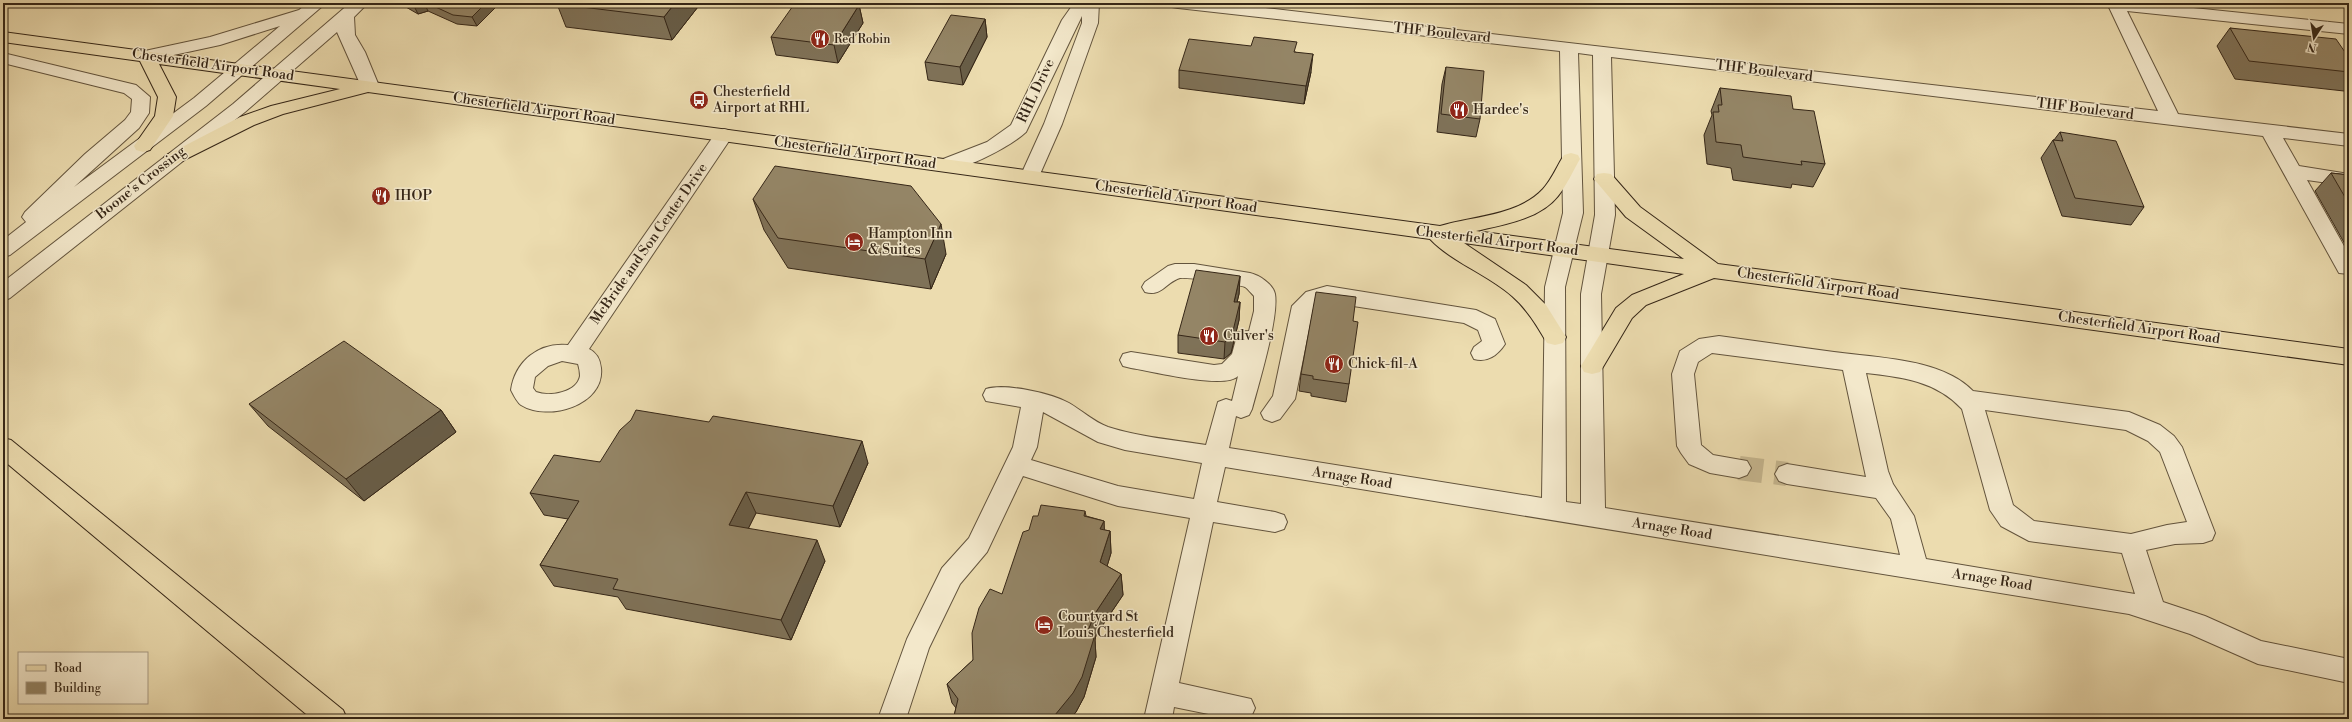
<svg xmlns="http://www.w3.org/2000/svg" width="2352" height="722" font-family="'Libre Bodoni',serif">
<style>
.lines{fill:none;stroke-linecap:round;stroke-linejoin:round}
.minor-tunnel{stroke:#c7b891;stroke-width:24;stroke-dasharray:24 12;stroke-linecap:butt}
.minor-casing{stroke:#63543d;stroke-width:2}
.major-casing{stroke:#352617;stroke-width:2}
.highway-casing{stroke:#352617;stroke-width:2}
.minor{fill:#f3e8cb;fill-rule:evenodd}
.major{fill:#ecdcaf;fill-rule:evenodd}
.highway{fill:#ecdcaf;fill-rule:evenodd}
.wall{fill:#7f7258;stroke:#352617}
.shaded-wall{fill:#685d47;stroke:#352617}
.building{fill:#948566;stroke:#352617}
.labels{text-anchor:middle;dominant-baseline:central;stroke-width:3;stroke-linejoin:round;paint-order:stroke}
.far-poi-label{font-size:12px;fill:#352617;stroke:#f3e8cb;text-anchor:start}
.street-label{font-size:14px;fill:#352617;stroke:#f3e8cb}
.poi-label{font-size:14px;fill:#352617;stroke:#f3e8cb;text-anchor:start}
</style>
<rect width="100%" height="100%" fill="#ecdcaf"/>
<filter id="stains"><feTurbulence type="fractalNoise" baseFrequency=".005" numOctaves="4"/><feColorMatrix values="0 0 0 0 .2 0 0 0 0 .09 0 0 0 0 .02 0 0 0 .5 -.17"/></filter>
<radialGradient id="worn" r=".72"><stop offset=".6" stop-color="#630" stop-opacity="0"/><stop offset="1" stop-color="#630" stop-opacity=".3"/></radialGradient>
<g class="lines">
<!-- minor-tunnel -->
<polyline class="minor-tunnel" points="1739,468 1787,474"/>
<defs>
<g id="minor">
<polygon points="308,3 326,3 206,106 10,255 3,257 3,240 26,222 22,217 25,212 85,154 125,120 131,112 132,99 124,93 3,63 3,53 136,85 150,97 149,113 139,128 74,187 194,98 280,26 220,45 146,61 140,60 137,56 140,52 210,37 299,10"/>
<polygon points="350,3 368,3 354,17 355,35 365,52 379,86 376,90 364,90 361,86 337,32 245,112 10,298 3,301 3,282 233,104"/>
<path d="M1074 3H1099L1098 23 1062 124 1037 181 1030 183 1023 181 1020 177 1044 124 1082 23V16L1026 132C1011 146 958 175 938 169L935 165 938 161 987 142 1011 125 1062 20Z"/>
<path d="M1170 3H1222L2158 111 2107 3H2145L2349 24V34L2127 11 2178 114 2349 134V146L2283 138 2299 166 2349 174V186L2307 180 2349 255V274L2339 273 2263 136 1611 57 1615 215 1601 294 1605 508 1900 555 1891 519 1876 498 1787 484 1779 481 1775 474 1779 467 1787 464 1866 477 1843 370 1712 353 1698 362 1694 374 1701 445 1713 455 1747 461 1751 468 1747 475 1739 478 1710 473 1689 464 1681 453 1677 446 1672 374 1680 351 1699 339 1719 336C1757 341 1796 347 1834 352 1876 358 1941 358 1973 391L2129 412 2160 425 2174 436 2182 447 2215 533 2212 540 2203 543 2175 544 2146 550 2163 602 2205 616 2261 641 2349 659V683L2258 664 2190 634 2129 614 1225 467 1217 502 1275 512 1284 515 1287 522 1284 529 1275 532 1213 522 1179 683 1251 699 1255 708 1251 717 1233 719 1174 707 1172 719H1144L1190 518 1118 506 1023 476 987 552 960 584 929 648 906 719H878L907 639 942 568 969 538 1013 447 1021 407 986 401 983 395 986 389C1005 383 1051 393 1069 403 1081 410 1094 422 1108 427 1139 437 1174 440 1206 445L1218 402 1226 399 1232 401 1238 376C1225 390 1151 371 1131 368L1123 366 1120 360 1123 354 1131 352 1214 365 1222 364 1232 354 1238 332 1249 331 1254 311V296C1251 293 1248 289 1245 287 1239 284 1187 277 1180 278 1166 282 1162 297 1145 292L1142 287 1145 282 1168 266 1175 264H1194L1250 273C1259 275 1273 284 1275 294 1279 317 1259 383 1252 409L1249 415 1241 418 1236 416 1229 448 1542 498 1545 287 1563 213 1560 51 1178 8 1172 7ZM1578 53 1593 55 1595 215 1581 294V504L1566 502 1565 287 1583 213ZM1866 373C1902 377 1936 381 1962 409L1990 510 2001 526 2029 541 2122 553 2135 594 1926 559 1914 516 1893 484 1888 471ZM1985 410 2126 430 2148 441 2160 452 2187 522 2167 525 2131 534 2034 521 2013 505ZM1043 412 1098 442 1125 450 1202 463 1194 499 1118 486 1031 460 1037 447Z"/>
<path d="M724 129 731 131 733 135 589 349C597 353 600 359 601 368 605 405 548 422 521 405 517 402 513 394 511 390 515 362 538 342 568 345L717 131ZM562 361 578 364C579 367 580 373 580 376 577 393 549 397 536 392L533 388 535 377 548 366Z"/>
<path d="M1327 286 1476 310 1495 319 1505 344C1498 355 1487 363 1474 359L1471 353 1474 347 1482 341 1478 330 1464 323 1327 302 1320 303 1313 309 1295 399 1280 419 1272 422 1264 419 1261 413 1273 396 1292 306 1306 292Z"/>
</g>
<path id="major" d="M3 32 1440 226C1473 216 1518 216 1543 189 1552 179 1557 166 1564 155L1571 153 1578 155 1580 159C1573 171 1567 185 1558 196 1540 219 1503 225 1476 231L1684 259 1626 217 1594 179 1597 174 1604 173 1611 174 1640 207 1718 264 2349 349V365L1714 278 1646 305 1632 318 1600 372 1592 374 1584 372 1581 366 1616 308 1632 295 1684 274 1464 243 1526 285 1546 305 1566 337 1563 343 1555 345 1547 343C1537 326 1527 309 1512 296 1487 274 1453 263 1430 239L368 92 283 114 254 125 172 166 165 164 163 160 165 156 240 117 271 106 340 89 159 64 176 97 173 116 150 150 143 152 136 150 134 146 155 116 158 97 140 61 3 42Z"/>
<polygon id="highway" points="3,438 11,440 343,710 347,719 312,719 3,460"/>
</defs>
<!-- minor casing -->
<use href="#minor" class="minor-casing"/>
<!-- major casing -->
<use href="#major" class="major-casing"/>
<!-- highway casing -->
<use href="#highway" class="highway-casing"/>
<!-- minor -->
<use href="#minor" class="minor"/>
<!-- major -->
<use href="#major" class="major"/>
<!-- highway -->
<use href="#highway" class="highway"/>
</g>
<!-- wall -->
<g class="wall">
<polygon points="399,3 500,3 477,26 457,24 428,11 418,14"/>
<polygon points="701,3 672,40 566,27 557,4"/>
<polygon points="859,5 863,23 838,63 776,55 771,37"/>
<polygon points="985,19 987,37 963,85 928,80 925,62"/>
<polygon points="2230,28 2349,58 2349,86 2344,91 2235,79 2217,46"/>
<polygon points="1296,52 1311,72 1304,104 1179,88 1179,70"/>
<polygon points="1446,67 1480,119 1476,137 1437,132 1442,84"/>
<polygon points="1720,88 1793,109 1825,164 1813,187 1792,184 1791,188 1733,180 1731,168 1707,164 1704,135 1712,115 1711,111"/>
<polygon points="2060,132 2144,207 2131,225 2062,216 2041,158 2053,140 2054,140"/>
<polygon points="2331,173 2349,175 2349,247 2346,246 2315,191"/>
<polygon points="753,199 946,254 931,289 788,268 764,230"/>
<polygon points="1240,276 1239,294 1237,302 1240,302 1239,320 1231,353 1224,359 1178,353 1178,335"/>
<polygon points="1353,321 1349,384 1346,402 1311,396 1311,393 1299,391 1301,374"/>
<polygon points="249,404 441,410 456,432 364,501 268,426"/>
<polygon points="600,462 868,463 840,527 756,513 748,529 825,561 791,640 626,609 618,597 554,586 540,565 568,519 544,515 530,493"/>
<polygon points="1085,511 1086,516 1104,521 1104,530 1110,531 1111,553 1107,566 1121,574 1123,595 1096,635 1095,640 1096,657 1084,697 1076,712 1070,719 955,719 954,716 956,708 952,703 947,684 973,660 1002,594"/>
</g>
<!-- shaded-wall -->
<g class="shaded-wall">
<polygon points="417,3 424,3 428,11 418,14 413,4"/>
<polygon points="486,3 500,3 477,26 472,17"/>
<polygon points="675,3 701,3 672,40 664,17"/>
<polygon points="859,5 863,23 838,63 834,45"/>
<polygon points="985,19 987,37 963,85 960,67"/>
<polygon points="1313,54 1311,72 1304,104 1306,86"/>
<polygon points="941,224 946,254 931,289 925,259"/>
<polygon points="1240,276 1239,294 1233,319 1234,302"/>
<polygon points="1240,302 1239,320 1231,353 1224,359 1225,342"/>
<polygon points="441,410 456,432 364,501 346,479"/>
<polygon points="862,441 868,463 840,527 833,506"/>
<polygon points="746,492 756,513 739,547 729,525"/>
<polygon points="1104,521 1105,542 1100,529"/>
<polygon points="1110,531 1111,553 1102,583 1100,562"/>
<polygon points="817,540 825,561 791,640 781,620"/>
<polygon points="1121,574 1123,595 1096,635 1095,640 1096,657 1084,697 1076,712 1070,719 1053,719 1094,615"/>
</g>
<!-- building -->
<g class="building">
<polygon points="427,3 486,3 472,17 453,15"/>
<polygon points="558,3 675,3 664,17 557,4"/>
<polygon points="795,3 840,3 859,5 834,45 771,37"/>
<polygon points="951,15 985,19 960,67 925,62"/>
<polygon points="2230,28 2336,39 2349,58 2349,72 2249,61"/>
<polygon points="1254,37 1297,42 1294,52 1313,54 1306,86 1179,70 1189,39 1251,46"/>
<polygon points="1446,67 1484,71 1480,119 1441,114"/>
<polygon points="1720,88 1791,96 1793,109 1814,111 1825,164 1801,161 1802,165 1743,157 1741,145 1716,142 1713,112 1719,112 1718,105 1722,105"/>
<polygon points="2060,132 2116,141 2144,207 2075,198 2053,140 2063,141"/>
<polygon points="775,166 911,186 941,224 925,259 778,238 753,199"/>
<polygon points="2331,173 2349,175 2349,204"/>
<polygon points="1196,270 1240,276 1234,302 1240,302 1232,335 1225,342 1178,335"/>
<polygon points="1316,292 1356,297 1353,321 1358,322 1349,384 1313,379 1313,376 1301,374"/>
<polygon points="344,341 441,410 346,479 249,404"/>
<polygon points="636,410 709,422 713,416 862,441 833,506 746,492 729,525 817,540 781,620 613,589 618,579 540,565 579,501 530,493 554,455 600,462 620,430 631,420"/>
<polygon points="1041,505 1085,511 1084,516 1104,521 1100,529 1110,531 1100,562 1121,574 1094,615 1086,636 1094,638 1082,677 1073,693 1055,715 1053,719 958,719 959,717 954,716 958,699 947,684 973,660 972,633 979,608 990,589 1002,594 1023,532 1029,530 1033,516 1038,516"/>
</g>
<!-- icons -->
<defs>
<symbol id="restaurant-disc" viewBox="-11 -11 22 22"><circle r="9.5" fill="#8f2418" stroke="#f3e8cb"/><path d="M-5-6h1v4h1v-4h1v4h1v-4h1v5L-1.5 .5V6h-2V.5L-5-1ZM5-6V6H3V1.5H1.5Q1.5-4 5-6Z" fill="#fff"/></symbol>
<symbol id="bus-disc" viewBox="-11 -11 22 22"><circle r="9.5" fill="#8f2418" stroke="#f3e8cb"/><path d="M-5-6H5V4H4V6H2V4H-2V6H-4V4H-5ZM-3.5-4V0h7V-4ZM-3.5 1.2v1.5H-2V1.2ZM2 1.2v1.5H3.5V1.2Z" fill="#fff"/></symbol>
<symbol id="hotel-disc" viewBox="-11 -11 22 22"><circle r="9.5" fill="#8f2418" stroke="#f3e8cb"/><path d="M-6-4.5h1.5V1H6V5H4.5V3h-9V5H-6ZM-4 0a1.8 1.8 0 1 1 3.6 0ZM.5 0V-2.5h3Q6-2.5 6 0Z" fill="#fff"/></symbol>
</defs>
<g fill-rule="evenodd">
<use href="#restaurant-disc" x="809" y="28" width="22" height="22"/>
<use href="#bus-disc" x="688" y="89" width="22" height="22"/>
<use href="#restaurant-disc" x="1448" y="99" width="22" height="22"/>
<use href="#restaurant-disc" x="370" y="185" width="22" height="22"/>
<use href="#hotel-disc" x="843" y="231" width="22" height="22"/>
<use href="#restaurant-disc" x="1198" y="325" width="22" height="22"/>
<use href="#restaurant-disc" x="1323" y="353" width="22" height="22"/>
<use href="#hotel-disc" x="1033" y="614" width="22" height="22"/>
</g>
<g class="labels">
<!-- far-poi labels -->
<g class="far-poi-label">
<text x="834" y="39">Red Robin</text>
</g>
<!-- street labels -->
<g class="street-label">
<text transform="translate(1442 33) rotate(6)">THF Boulevard</text>
<text transform="translate(213 65) rotate(8)">Chesterfield Airport Road</text>
<text transform="translate(1764 71) rotate(7)">THF Boulevard</text>
<text transform="translate(1036 91) rotate(-65)">RHL Drive</text>
<text transform="translate(534 109) rotate(8)">Chesterfield Airport Road</text>
<text transform="translate(2085 109) rotate(7)">THF Boulevard</text>
<text transform="translate(855 153) rotate(8)">Chesterfield Airport Road</text>
<text transform="translate(141 183) rotate(-38)">Boone's Crossing</text>
<text transform="translate(1176 197) rotate(8)">Chesterfield Airport Road</text>
<text transform="translate(1497 241) rotate(7)">Chesterfield Airport Road</text>
<text transform="translate(649 244) rotate(-55)">McBride and Son Center Drive</text>
<text transform="translate(1818 284) rotate(8)">Chesterfield Airport Road</text>
<text transform="translate(2139 328) rotate(8)">Chesterfield Airport Road</text>
<text transform="translate(1352 478) rotate(9)">Arnage Road</text>
<text transform="translate(1672 529) rotate(9)">Arnage Road</text>
<text transform="translate(1992 580) rotate(9)">Arnage Road</text>
</g>
<!-- poi labels -->
<g class="poi-label">
<text x="713" y="92">Chesterfield<tspan x="713" dy="16">Airport at RHL</tspan></text>
<text x="1473" y="110">Hardee's</text>
<text x="395" y="196">IHOP</text>
<text x="868" y="234">Hampton Inn<tspan x="868" dy="16">&amp; Suites</tspan></text>
<text x="1223" y="336">Culver's</text>
<text x="1348" y="364">Chick-fil-A</text>
<text x="1058" y="617">Courtyard St<tspan x="1058" dy="16">Louis Chesterfield</tspan></text>
</g>
</g>
<!-- margin -->
<rect width="2352" height="722" fill="none" stroke="#ecdcaf" stroke-width="16"/>
<rect x="4" y="4" width="2344" height="714" fill="none" stroke="#352617" stroke-width="2"/>
<rect x="8" y="8" width="2336" height="706" fill="none" stroke="#352617"/>
<!-- legend -->
<rect x="18" y="652" width="130" height="52" fill="#f3e8cb" stroke="#a79a83"/>
<rect x="26" y="665" width="20" height="6" fill="#ecdcaf" stroke="#a79a83"/>
<text x="54" y="672" font-size="12" fill="#352617">Road</text>
<rect x="26" y="682" width="20" height="12" fill="#948566" stroke="#a79a83"/>
<text x="54" y="692" font-size="12" fill="#352617">Building</text>
<!-- north arrow -->
<g transform="translate(2314 38) rotate(192)" stroke="#f3e8cb" stroke-width="3" paint-order="stroke">
<path d="M0-3L7 15L0 10L-7 15Z" fill="#352617"/>
<text y="-6" font-size="11" font-weight="bold" text-anchor="middle" fill="#352617">N</text>
</g>
<rect width="100%" height="100%" filter="url(#stains)"/>
<rect width="100%" height="100%" fill="url(#worn)"/>
</svg>
